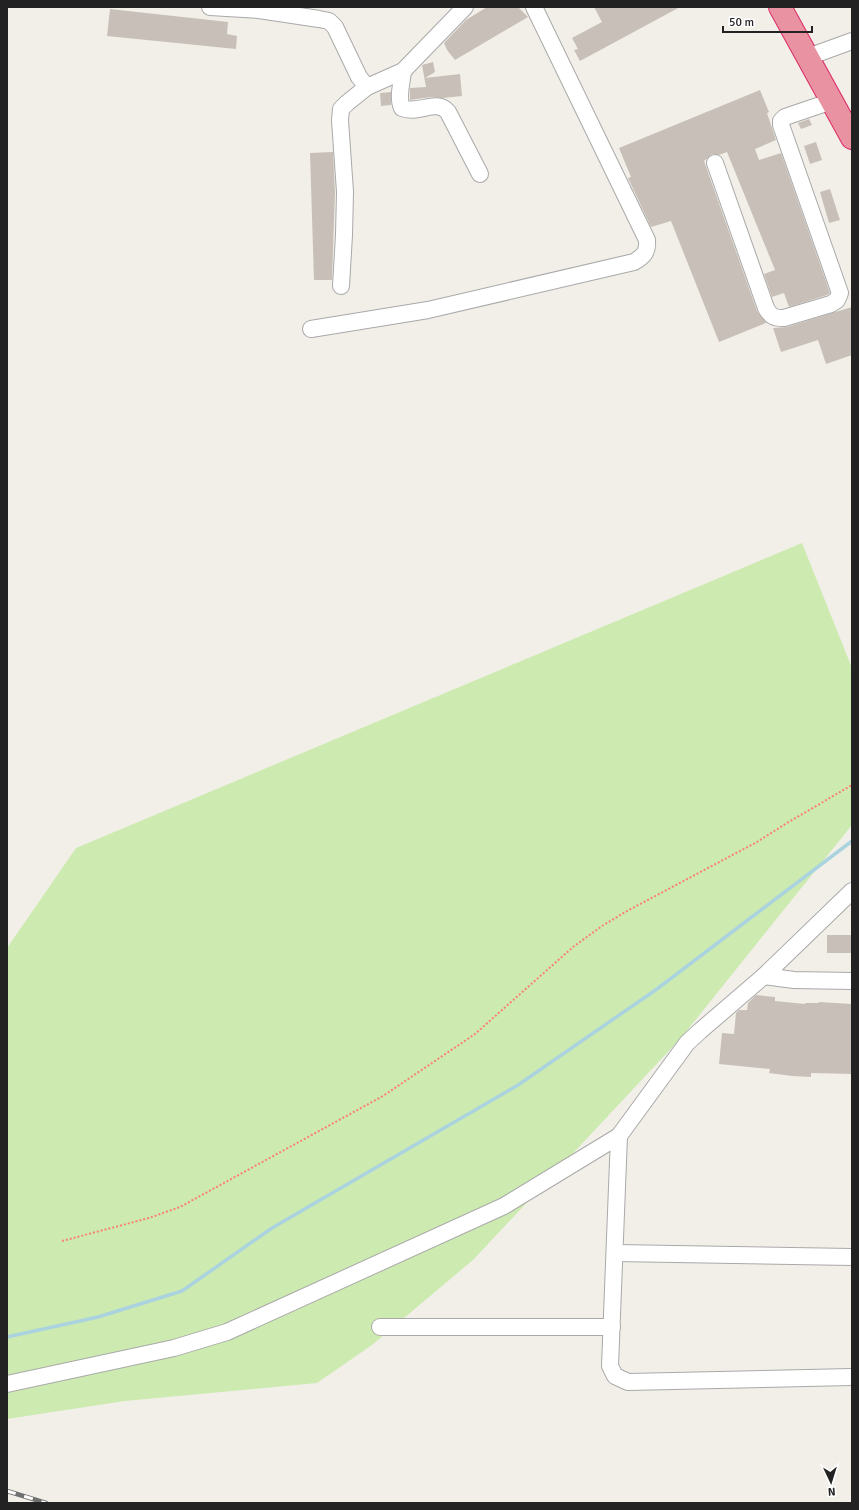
<svg xmlns="http://www.w3.org/2000/svg" width="859" height="1510" font-family="Signika,sans-serif">
<style>
.grass{fill:#cdebb0}
.lines{fill:none;stroke-linecap:round;stroke-linejoin:round}
.stream{stroke:#aad3df;stroke-width:3.5}
.building{fill:#c7bfb8}
.minor-casing{stroke:#a9a9a9;stroke-width:18}
.highway-casing{stroke:#dc2a67;stroke-width:24}
.path{stroke:#fa8072;stroke-width:2;stroke-dasharray:2 2;stroke-linecap:butt}
.minor{stroke:#fff;stroke-width:16}
.highway{stroke:#e892a2;stroke-width:22}
.rail-casing{stroke:#707070;stroke-width:4.5}
.rail{stroke:#fff;stroke-width:3;stroke-dasharray:9;stroke-linecap:butt}
</style>
<rect width="100%" height="100%" fill="#f2efe9"/>
<!-- grass -->
<polygon class="grass" points="802,543 852,668 852,825 681,1038 473,1260 372,1345 317,1383 125,1401 7,1419 7,948 76,848"/>
<g class="lines">
<!-- stream -->
<polyline class="stream" points="7,1337 98,1317 182,1291 272,1228 518,1085 657,989 852,841"/>
</g>
<!-- building -->
<g class="building">
<polygon points="487,7 518,7 528,17 455,60 447,50 444,43 466,20"/>
<polygon points="594,7 680,7 580,61 574,50 578,49 572,38 602,22"/>
<polygon points="110,9 228,22 227,34 237,36 236,49 107,36"/>
<polygon points="433,62 435,72 425,78 460,74 462,96 443,98 431,97 410,100 410,88 426,87 422,65"/>
<polygon points="760,90 769,112 767,113 776,140 755,149 759,160 781,153 830,293 827,295 789,307 784,293 772,297 764,274 775,270 727,152 719,155 712,154 704,161 757,311 766,323 719,342 671,221 651,227 628,178 631,177 619,148"/>
<polygon points="391,92 391,105 381,106 380,93"/>
<polygon points="809,119 812,125 801,129 798,123"/>
<polygon points="816,142 822,160 810,164 804,146"/>
<polygon points="333,152 335,192 332,280 314,280 310,153"/>
<polygon points="830,189 840,220 829,223 820,192"/>
<polygon points="852,307 852,355 826,364 818,340 781,352 773,328 787,327"/>
<rect x="827" y="935" width="25" height="18"/>
<polygon points="756,995 775,997 775,1001 805,1004 805,1003 819,1003 819,1002 852,1004 852,1074 811,1073 811,1077 792,1076 769,1073 770,1069 719,1064 722,1033 734,1034 736,1013 739,1010 747,1010 748,1003"/>
</g>
<g class="lines">
<defs>
<g id="minor">
<polyline points="210,7 259,10 319,19 329,21 335,27 359,77 367,87"/>
<polyline points="808,57 852,41"/>
<path d="M403 71C402 83 397 97 402 108 419 115 436 98 448 112L480 174"/>
<path d="M715 163 766 308C771 317 774 318 784 318L831 304 837 300 840 293 781 125V121L785 117 832 101"/>
<polyline points="341,286 344,235 345,192 340,120 341,109 347,103 367,87 403,71 465,7"/>
<path d="M311 329 428 310 634 262C644 256 648 252 647 240L534 7"/>
<polyline points="764,976 794,980 852,981"/>
<polyline points="619,1136 610,1366 615,1376 628,1382 852,1377"/>
<polyline points="615,1253 852,1257"/>
<polyline points="380,1327 612,1327"/>
<polyline points="7,1384 174,1348 227,1332 504,1206 619,1136 687,1043 700,1031 764,976 852,891"/>
</g>
<polyline id="highway" points="780,7 852,138"/>
</defs>
<!-- minor casing -->
<use href="#minor" class="minor-casing"/>
<!-- highway casing -->
<use href="#highway" class="highway-casing"/>
<!-- path -->
<polyline class="path" points="62,1241 149,1218 180,1207 383,1096 475,1034 573,947 602,926 627,911 757,842 787,823 852,785"/>
<!-- minor -->
<use href="#minor" class="minor"/>
<!-- highway -->
<use href="#highway" class="highway"/>
<defs>
<polyline id="rail" points="7,1491 46,1503"/>
</defs>
<!-- rail casing -->
<use href="#rail" class="rail-casing"/>
<!-- rail -->
<use href="#rail" class="rail"/>
</g>
<!-- border -->
<rect width="859" height="1510" fill="none" stroke="#222222" stroke-width="16"/>
<!-- north arrow -->
<g transform="translate(831 1482) rotate(176)" stroke="#ffffff" stroke-width="3" paint-order="stroke">
<path d="M0-3L7 15L0 10L-7 15Z" fill="#222222"/>
<text y="-6" font-size="11" font-weight="bold" text-anchor="middle" fill="#222222">N</text>
</g>
<!-- scale -->
<path d="M723 26v6h89v-6" fill="none" stroke="#222222" stroke-width="2"/>
<text x="729" y="26" font-size="12" fill="#222222" stroke="#ffffff" stroke-width="3" paint-order="stroke">50 m</text>
</svg>
